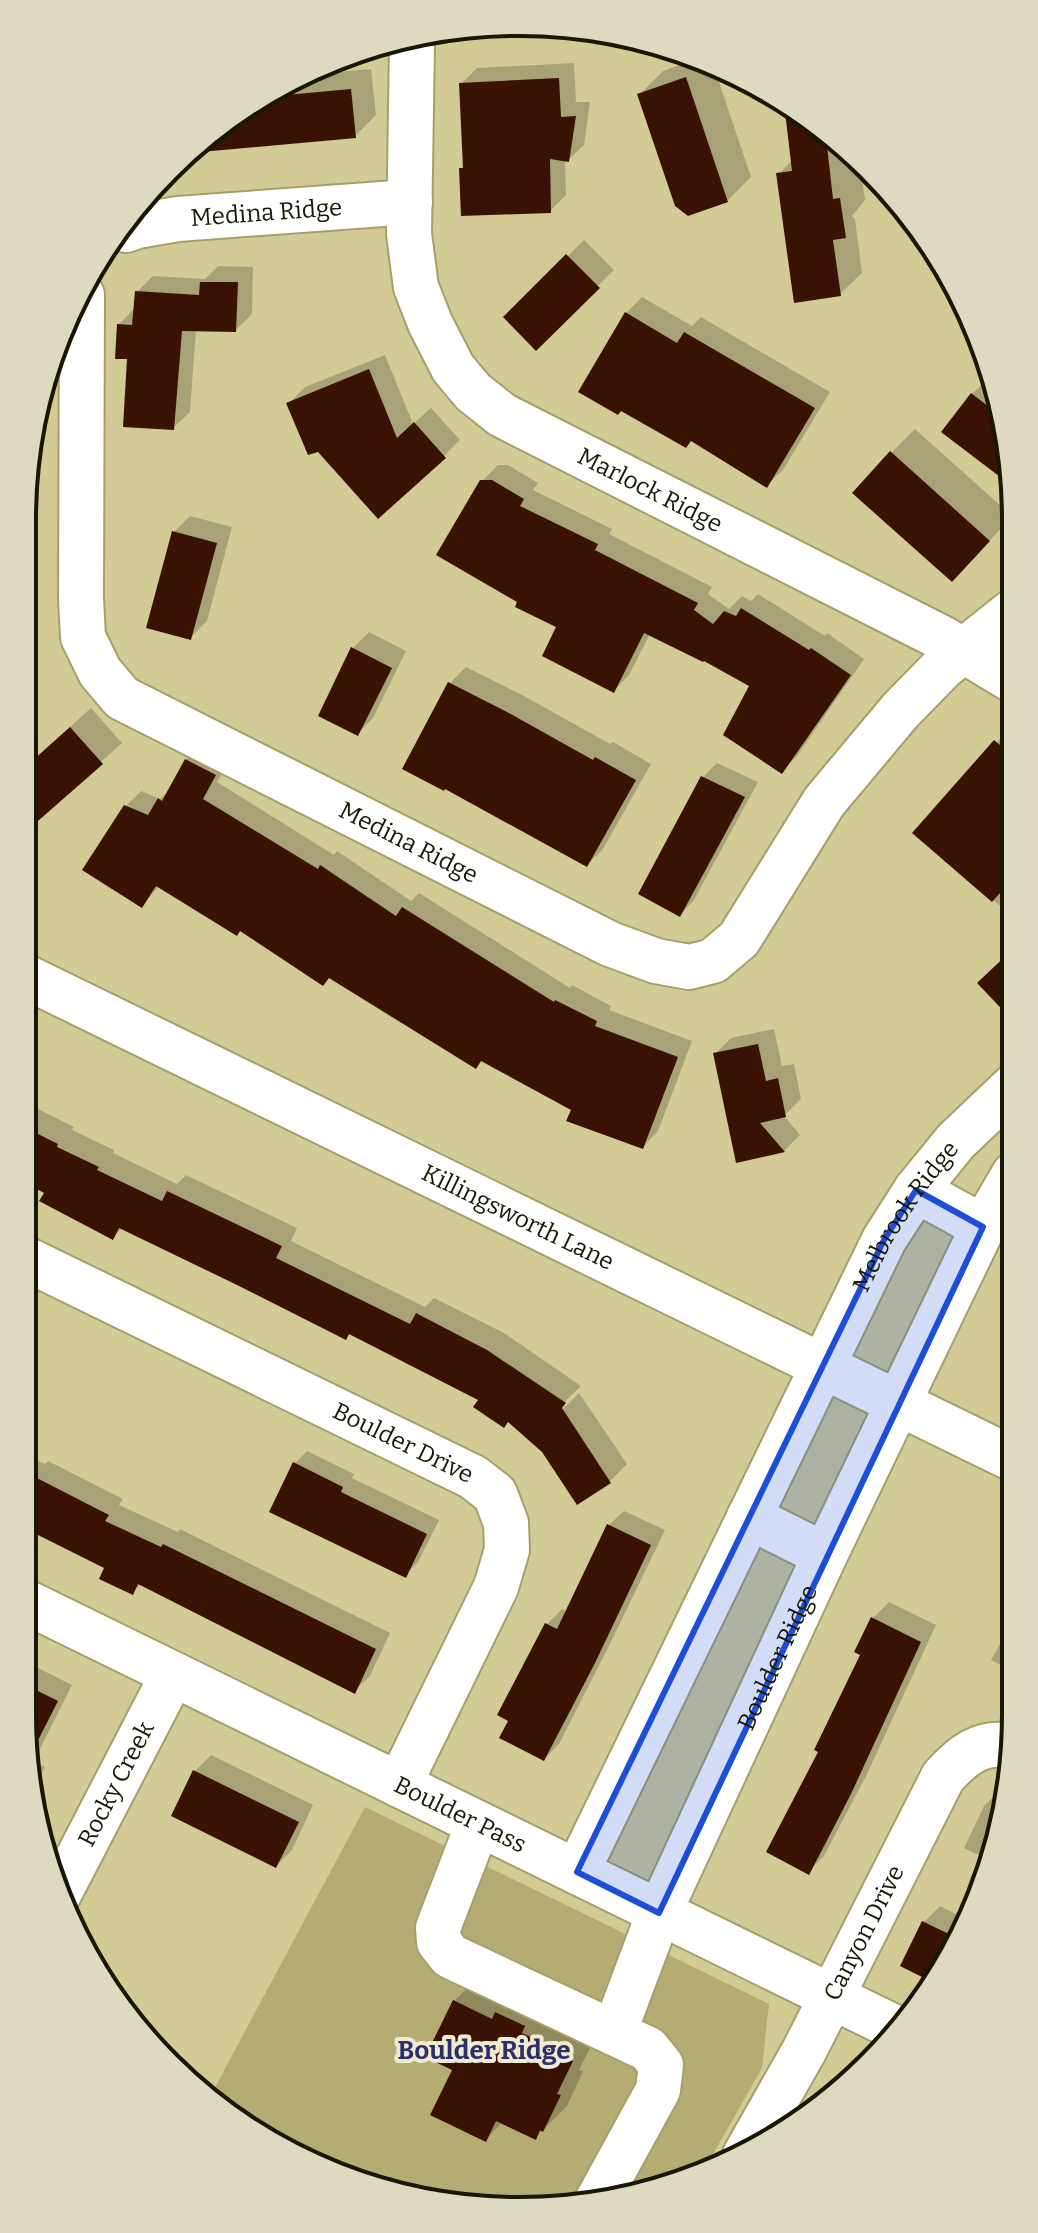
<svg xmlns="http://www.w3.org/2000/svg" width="1038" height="2233" font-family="Bitter,serif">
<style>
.green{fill:#b5ac73}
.shadow{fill:#0003}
.building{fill:#3a1204}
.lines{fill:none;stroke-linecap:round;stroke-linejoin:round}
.minor-casing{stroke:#a79f6b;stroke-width:48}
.minor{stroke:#fff;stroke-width:44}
.marked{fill:#1d4ed8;fill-opacity:0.2;stroke:#1d4ed8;stroke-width:6;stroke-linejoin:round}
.labels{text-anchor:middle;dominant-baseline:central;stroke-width:8;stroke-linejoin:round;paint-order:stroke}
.street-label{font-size:24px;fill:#191603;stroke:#eeebd0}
.neighbourhood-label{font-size:26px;font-weight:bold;fill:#2f2e68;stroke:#eeebd0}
.rim{fill:none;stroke:#191603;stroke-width:4}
</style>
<rect width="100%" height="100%" fill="#d3cb95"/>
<!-- green -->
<polygon class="green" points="365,1807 769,2004 762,2068 704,2170 584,2207 422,2201 270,2144 212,2093"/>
<!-- shadow -->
<g class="shadow">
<polygon points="700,58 712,61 751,177 727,201 639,95 663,71"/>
<polygon points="574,63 576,102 590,102 584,145 568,160 565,160 566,195 550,211 461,169 465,165 461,84 477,68"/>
<polygon points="371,69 376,115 355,136 193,151 306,75"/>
<polygon points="794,109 822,125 851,154 853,166 860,163 865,200 852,216 855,219 862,273 840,294 779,174 793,159 788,116"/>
<polygon points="584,240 614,270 536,348 506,317"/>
<polygon points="218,266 253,267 252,314 236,330 196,329 190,412 173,428 129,357 119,324 135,308 137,292 153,276 205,279"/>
<polygon points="642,297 692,326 701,317 830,392 783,470 767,485 626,313"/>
<polygon points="385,355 413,424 431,408 460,440 444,456 289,403 305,387"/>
<polygon points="988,378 992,381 1012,454 972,394"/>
<polygon points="44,409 33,505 23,515"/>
<polygon points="915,429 1012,516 976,556 891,453"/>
<polygon points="498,465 508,465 538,483 533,490 612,529 609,534 712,587 708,594 729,609 742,596 751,601 758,594 825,636 827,633 864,659 797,756 782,771 752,685 650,634 629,675 614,690 559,626 519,601 482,481"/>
<polygon points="190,516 232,527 207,621 190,638 174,532"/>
<polygon points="369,632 406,651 373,718 357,734 353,648"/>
<polygon points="466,667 524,696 610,744 613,742 651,764 603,849 587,865 450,683"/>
<polygon points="91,708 122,743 22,833 22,749 29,764"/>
<polygon points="1013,725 1013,917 915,833"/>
<polygon points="202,744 230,759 217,782 334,855 337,851 411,901 419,893 570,988 572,985 611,1006 609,1010 692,1041 658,1131 643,1147 482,1060 476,1066 330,977 159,886 142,905 125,807 141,791 160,799 172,787 186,760"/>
<polygon points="717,763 758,782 694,900 680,915 703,777"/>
<polygon points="774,1029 782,1066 794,1064 801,1099 784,1116 800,1135 784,1151 737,1161 715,1054 731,1038"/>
<polygon points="22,1101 74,1127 72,1130 114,1150 113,1153 177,1184 186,1175 297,1228 291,1241 425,1307 434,1298 504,1333 581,1386 557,1409 560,1412 579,1393 627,1464 610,1481 578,1502 544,1451 481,1399 351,1332 345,1338 122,1228 113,1237 47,1191 22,1179"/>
<polygon points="307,1451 354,1474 352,1478 439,1520 418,1562 405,1575 294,1464"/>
<polygon points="22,1454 45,1464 48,1461 123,1499 119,1505 178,1532 180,1529 390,1633 370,1676 354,1691 141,1584 132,1593 107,1567 22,1524"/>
<polygon points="624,1511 665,1530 609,1646 559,1744 544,1759 547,1624 562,1609 567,1612 609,1525"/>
<polygon points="889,1602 936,1625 866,1776 824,1856 808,1872 821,1751 863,1654 873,1618"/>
<polygon points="1016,1616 1016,1673 991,1660"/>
<polygon points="22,1660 72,1685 34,1761 45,1767 34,1786 22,1714"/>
<polygon points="211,1755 313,1805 292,1850 276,1866 195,1771"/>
<polygon points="1000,1790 1001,1791 987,1859 964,1848 984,1806"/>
<polygon points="940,1906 968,1920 931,1980 902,1965 924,1922"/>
<polygon points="478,1978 595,2038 579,2070 583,2071 567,2106 535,2138 503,2122 485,2140 454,2069 454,2001"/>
<polygon points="408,2185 430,2196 427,2202 400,2193"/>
</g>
<!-- building -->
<g class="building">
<polygon points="686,77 728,202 688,216 675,206 637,94"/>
<polygon points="559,78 561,117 576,116 569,162 550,159 551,213 461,216 459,168 463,168 459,83"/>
<polygon points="351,89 356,138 189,153 275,96"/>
<polygon points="784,103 825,128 833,199 840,198 846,238 833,240 841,296 794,303 776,173 792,171"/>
<polygon points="566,254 600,288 536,351 503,317"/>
<polygon points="200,282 238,282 236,332 182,331 174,430 123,427 127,359 115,359 117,324 132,325 135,291 199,295"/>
<polygon points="625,312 677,343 684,332 815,408 767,488 691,441 686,448 621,411 618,415 578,392"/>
<polygon points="369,369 397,438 414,422 446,458 378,519 318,452 308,455 286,403"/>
<polygon points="971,393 1002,417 1012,454 1012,486 941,432"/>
<polygon points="890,451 990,541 952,582 852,493"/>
<polygon points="480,480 492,480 524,499 520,506 598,544 595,550 698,603 694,610 713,624 724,611 736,616 741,608 809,650 811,648 851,675 782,774 723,735 749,686 704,661 703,662 644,633 614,693 542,656 556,627 515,607 517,602 436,555"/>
<polygon points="172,531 217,543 191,640 146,628"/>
<polygon points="351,647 392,668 358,736 318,716"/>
<polygon points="448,682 507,712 593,760 595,757 636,780 587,867 445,789 444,791 402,769"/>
<polygon points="70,727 103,764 22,835 22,770"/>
<polygon points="994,740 1013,756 1013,878 992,902 912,833"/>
<polygon points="185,759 216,775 203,799 318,869 320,865 396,916 402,907 554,1002 555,1000 597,1021 595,1026 678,1057 643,1149 566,1121 571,1110 481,1061 476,1069 329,978 323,986 240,931 237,936 156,886 142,908 82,870 124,805 148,815 158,798 162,801"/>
<polygon points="701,776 745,797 680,917 638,894"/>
<polygon points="1013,949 1013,974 1014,1022 977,983"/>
<polygon points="758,1044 766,1081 778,1078 786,1117 760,1123 785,1152 736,1163 713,1053"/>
<polygon points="22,1126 58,1144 57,1147 99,1167 97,1170 162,1201 167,1191 282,1246 276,1258 410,1324 416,1313 487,1350 566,1403 562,1408 611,1483 577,1505 542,1452 508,1422 504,1428 473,1407 478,1400 349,1334 346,1340 235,1284 119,1228 113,1240 39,1201 44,1193 22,1181"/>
<polygon points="293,1462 343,1487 341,1492 427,1534 406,1578 269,1512"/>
<polygon points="31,1475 109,1515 105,1521 161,1547 163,1544 376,1649 355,1694 138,1584 133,1595 99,1579 104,1568 22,1527 22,1493"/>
<polygon points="607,1524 651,1545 595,1663 544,1761 499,1738 508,1721 497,1715 545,1623 557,1629"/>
<polygon points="871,1617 921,1642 851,1794 809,1875 766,1852 818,1752 814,1750 860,1655 854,1652"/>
<polygon points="22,1683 58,1701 29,1758 22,1714"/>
<polygon points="193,1770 299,1822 276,1868 171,1816"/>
<polygon points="922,1921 957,1938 930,1981 900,1966"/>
<polygon points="453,2000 492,2019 495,2012 525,2026 522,2033 552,2047 551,2050 573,2061 557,2094 561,2095 543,2132 540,2130 536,2140 496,2121 486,2142 430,2115 452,2070 425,2057"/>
</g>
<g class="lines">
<defs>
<g id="minor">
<path id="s1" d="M412 43 409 234 416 287 430 323 453 368 473 392 502 415 944 639 1012 680"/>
<path id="s2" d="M126 230 137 226 178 219 410 202"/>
<path id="s3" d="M82 295 81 599 83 637 100 672 122 698 610 944 656 961 689 967 713 961 739 939 824 802 900 711 943 667 1012 612"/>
<path id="s4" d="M22 975 1015 1460"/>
<polyline points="916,1190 983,1227"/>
<path id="s5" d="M22 1257 473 1477 495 1494 506 1523 507 1550 496 1587 399 1785"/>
<polyline points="749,1517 825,1555"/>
<path id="s6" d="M22 1600 900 2030"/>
<polyline points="478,1824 438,1928 439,1942 450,1956 614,2033"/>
<path id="s7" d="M577 1872 884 1240 916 1190 956 1141 1014 1086"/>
<path id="s8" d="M59 1894 173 1674"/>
<path id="s9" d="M745 2155 804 2051 943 1777C961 1757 980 1740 1010 1746"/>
<path id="s10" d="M596 2203 658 2090 661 2065 648 2049 614 2033 659 1913 825 1555 983 1227 1014 1174"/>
</g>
</defs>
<!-- minor casing -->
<use href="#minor" class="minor-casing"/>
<!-- minor -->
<use href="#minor" class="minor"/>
</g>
<!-- marked area -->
<path class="marked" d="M916 1190 983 1227 659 1913 577 1872 884 1240Z"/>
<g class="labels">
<!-- street labels -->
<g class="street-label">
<text stroke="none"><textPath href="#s2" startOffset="142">Medina Ridge</textPath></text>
<text stroke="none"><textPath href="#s1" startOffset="568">Marlock Ridge</textPath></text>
<text stroke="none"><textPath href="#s3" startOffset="736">Medina Ridge</textPath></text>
<text stroke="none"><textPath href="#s4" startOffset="552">Killingsworth Lane</textPath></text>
<text stroke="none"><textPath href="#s7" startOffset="734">Melbrook Ridge</textPath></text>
<text stroke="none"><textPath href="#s5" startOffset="424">Boulder Drive</textPath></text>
<text stroke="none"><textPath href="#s10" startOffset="622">Boulder Ridge</textPath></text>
<text stroke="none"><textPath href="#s8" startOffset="124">Rocky Creek</textPath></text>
<text stroke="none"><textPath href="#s6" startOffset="488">Boulder Pass</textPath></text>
<text stroke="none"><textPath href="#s9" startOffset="252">Canyon Drive</textPath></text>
</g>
<!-- neighbourhood labels -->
<g class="neighbourhood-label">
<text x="484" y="2050">Boulder Ridge</text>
</g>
</g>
<!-- crop -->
<path d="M0 0H1038V2233H0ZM519 36H519A483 483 0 0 1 1002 519V1714A483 483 0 0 1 519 2197H519A483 483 0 0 1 36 1714V519A483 483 0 0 1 519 36Z" fill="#dddac0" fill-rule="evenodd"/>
<path class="rim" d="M519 36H519A483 483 0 0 1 1002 519V1714A483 483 0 0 1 519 2197H519A483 483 0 0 1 36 1714V519A483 483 0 0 1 519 36Z"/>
</svg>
